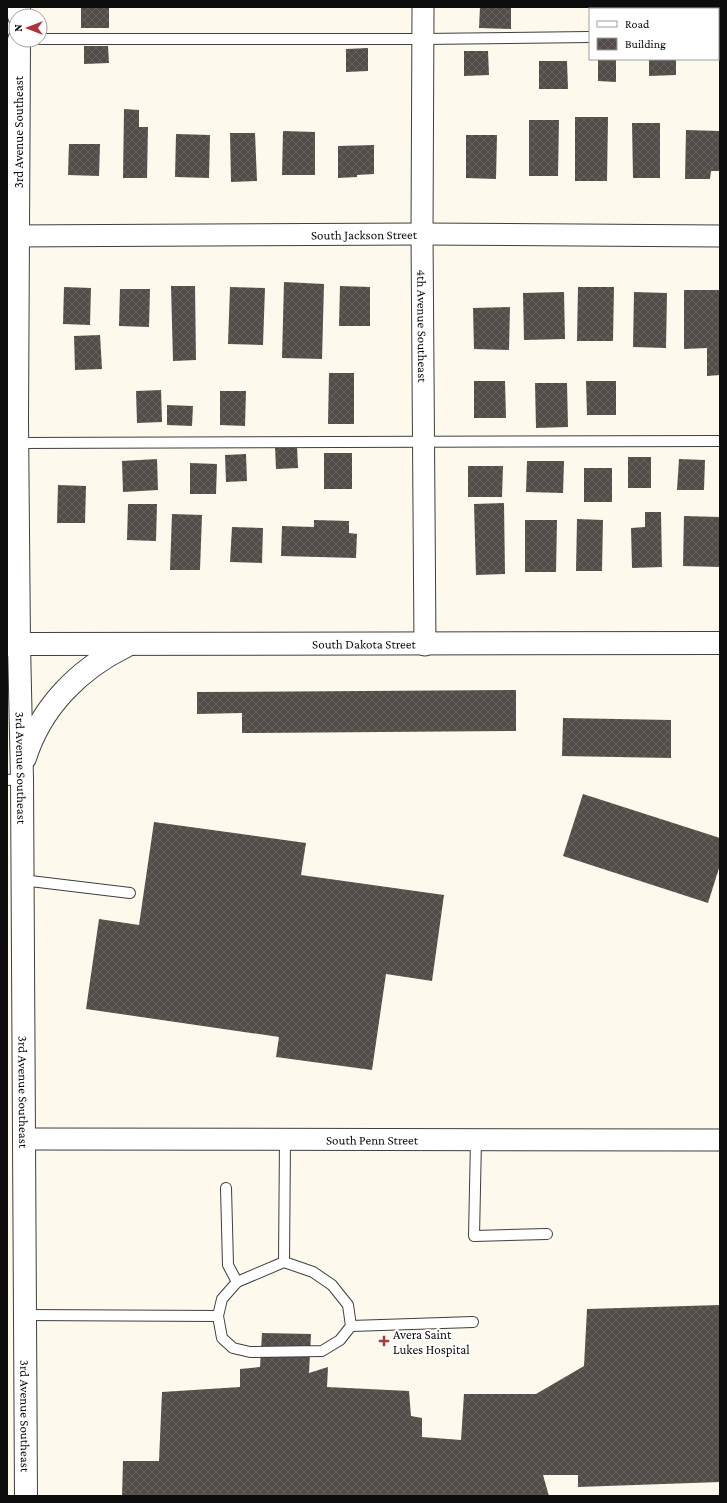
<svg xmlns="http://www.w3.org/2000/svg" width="727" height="1503" font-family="'Crimson Pro',serif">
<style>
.building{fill:url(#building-cross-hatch)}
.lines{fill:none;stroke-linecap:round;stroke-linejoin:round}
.service-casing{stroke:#3f3f3f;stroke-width:12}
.minor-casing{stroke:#3f3f3f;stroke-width:23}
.tertiary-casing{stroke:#3f3f3f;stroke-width:24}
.service{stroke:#fff;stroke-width:10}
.minor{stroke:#fff;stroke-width:21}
.tertiary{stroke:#fff;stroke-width:22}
.poi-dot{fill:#ab353a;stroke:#fff;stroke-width:1.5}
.labels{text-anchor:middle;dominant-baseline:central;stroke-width:4;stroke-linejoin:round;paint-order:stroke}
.street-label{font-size:13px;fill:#0c0c0c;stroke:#fff}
.poi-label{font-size:13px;fill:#0c0c0c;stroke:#fff;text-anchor:start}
</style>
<defs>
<pattern id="building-cross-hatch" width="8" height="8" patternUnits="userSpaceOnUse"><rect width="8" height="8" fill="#534d49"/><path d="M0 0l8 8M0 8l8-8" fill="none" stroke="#67625f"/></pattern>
</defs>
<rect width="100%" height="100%" fill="#fdf9ec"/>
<!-- building -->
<g class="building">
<rect x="81" y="7" width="28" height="21"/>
<polygon points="480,7 511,7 511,29 479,28"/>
<rect x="589" y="7" width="27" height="2"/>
<rect x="623" y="7" width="27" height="2"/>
<polygon points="84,46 108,46 109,63 84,64"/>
<polygon points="368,48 368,71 346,72 346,49"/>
<polygon points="464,51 488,51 489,75 464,76"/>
<polygon points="598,59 616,59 616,82 598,81"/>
<polygon points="649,59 676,59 676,75 649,76"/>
<polygon points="539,61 567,61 568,89 539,89"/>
<polygon points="124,109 139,110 139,127 148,127 147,178 123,178"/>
<polygon points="575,117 608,117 607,181 575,181"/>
<polygon points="529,120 559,120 558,176 529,176"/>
<polygon points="632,123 660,123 660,178 633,178"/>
<polygon points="686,130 720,131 720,171 711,171 710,179 685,179"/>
<polygon points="283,131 315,132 315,175 282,175"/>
<polygon points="230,133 255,133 257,181 231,182"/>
<polygon points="176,134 210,135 209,178 175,177"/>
<polygon points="466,135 497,135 496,179 466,178"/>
<polygon points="69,144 100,144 99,176 68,175"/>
<polygon points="374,145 374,174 357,175 357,177 338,178 338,146"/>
<polygon points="284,282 324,284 322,359 282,358"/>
<polygon points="171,286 195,286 196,360 173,361"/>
<polygon points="340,286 370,287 370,326 339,326"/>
<polygon points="64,287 91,288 90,325 63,324"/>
<polygon points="230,287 265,288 263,345 228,344"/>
<polygon points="578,287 614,287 613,341 577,341"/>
<polygon points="120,289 150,289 149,327 119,326"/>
<polygon points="684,290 719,290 720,375 707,376 707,348 684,349"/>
<polygon points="564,292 565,339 524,340 523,293"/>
<polygon points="634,292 667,293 666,348 633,347"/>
<polygon points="510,307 509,350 474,349 473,308"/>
<polygon points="100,335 102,369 75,370 74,336"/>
<polygon points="329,373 354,373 354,424 328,424"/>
<polygon points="474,381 505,381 506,418 474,418"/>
<polygon points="586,381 616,381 616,415 587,415"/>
<polygon points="535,383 567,383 568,427 536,428"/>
<polygon points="161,390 162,422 137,423 136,391"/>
<polygon points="220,391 246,391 245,426 220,425"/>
<polygon points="167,405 193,406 192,426 167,425"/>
<polygon points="297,446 298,468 276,469 275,447"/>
<rect x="324" y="453" width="28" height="36"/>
<polygon points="246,454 247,481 226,482 225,455"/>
<rect x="628" y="457" width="23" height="31"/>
<polygon points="157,459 158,490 123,492 122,461"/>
<polygon points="679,459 705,460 704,490 677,490"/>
<polygon points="527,461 564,461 563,493 526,492"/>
<polygon points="190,463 217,464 216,494 190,494"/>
<polygon points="468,466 503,466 502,497 468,497"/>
<rect x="584" y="468" width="28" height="34"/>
<polygon points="58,485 86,486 85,523 57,523"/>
<polygon points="504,503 505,574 476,575 474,504"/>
<polygon points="128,504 157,504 156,541 127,540"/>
<polygon points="645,512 661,512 662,567 632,568 631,528 645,527"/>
<polygon points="172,514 202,515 200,570 170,570"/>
<polygon points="684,516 720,517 720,567 683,566"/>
<polygon points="577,519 603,520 602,571 576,571"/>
<polygon points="314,520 349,521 349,533 357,534 356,558 281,556 282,526 314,527"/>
<polygon points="525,520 557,520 556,572 525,572"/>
<polygon points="232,527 263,528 262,563 230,562"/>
<polygon points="516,690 516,731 242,733 242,713 197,714 197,692"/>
<polygon points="563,718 671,720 671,758 562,756"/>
<polygon points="583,794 720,838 720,865 708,903 563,856"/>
<polygon points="154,822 306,843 301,875 444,895 432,981 386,974 372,1070 276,1057 279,1037 86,1009 99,919 139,925"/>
<polygon points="720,1305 720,1482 578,1487 578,1475 543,1475 549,1496 122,1496 123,1461 159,1461 162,1392 240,1387 240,1369 260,1367 262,1333 311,1334 309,1373 328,1367 327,1387 409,1391 411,1416 422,1418 422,1437 461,1440 464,1394 536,1394 584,1366 587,1309"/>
</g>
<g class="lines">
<defs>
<g id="service">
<polyline points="718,35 720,35"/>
<polyline points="40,39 423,39 590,37"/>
<polyline points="18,443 720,441"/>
<polyline points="7,780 22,779"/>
<polyline points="22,880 130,893"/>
<polyline points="476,1140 474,1236 547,1234"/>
<polyline points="226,1188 228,1265 237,1282"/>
<polyline points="284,1262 313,1272 332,1285 348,1305 351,1326 340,1340 322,1351 250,1352 233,1348 222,1338 218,1316 222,1299 237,1282 284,1262 285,1139"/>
<polyline points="25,1315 218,1316"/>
<polyline points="351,1326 473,1322"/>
</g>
<g id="minor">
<path id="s1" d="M423 7 422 234 425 645"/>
<path id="s2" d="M7 236 422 234 720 236"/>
<path id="s3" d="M24 1139 720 1140"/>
</g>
<g id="tertiary">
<polyline points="19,7 19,16"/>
<path id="s4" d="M19 40 17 421 19 644 22 779 26 1496"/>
<path id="s5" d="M7 645 19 644 720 643"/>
<path d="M25 758C41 707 79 669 126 646"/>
</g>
</defs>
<!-- service casing -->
<use href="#service" class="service-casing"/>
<!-- minor casing -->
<use href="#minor" class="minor-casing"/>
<!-- tertiary casing -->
<use href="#tertiary" class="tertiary-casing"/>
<!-- service -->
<use href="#service" class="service"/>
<!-- minor -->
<use href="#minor" class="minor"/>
<!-- tertiary -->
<use href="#tertiary" class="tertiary"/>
</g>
<!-- markers -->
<path class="poi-dot" d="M382 1335h4v4h4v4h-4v4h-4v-4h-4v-4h4z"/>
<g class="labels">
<!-- street labels -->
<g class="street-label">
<text transform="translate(18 132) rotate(-90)">3rd Avenue Southeast</text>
<text stroke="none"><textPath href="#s2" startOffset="357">South Jackson Street</textPath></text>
<text stroke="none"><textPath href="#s1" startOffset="319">4th Avenue Southeast</textPath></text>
<text stroke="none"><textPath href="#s5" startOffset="357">South Dakota Street</textPath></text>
<text stroke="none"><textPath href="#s4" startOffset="728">3rd Avenue Southeast</textPath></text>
<text stroke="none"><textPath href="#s4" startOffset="1052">3rd Avenue Southeast</textPath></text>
<text stroke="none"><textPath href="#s3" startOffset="348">South Penn Street</textPath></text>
<text stroke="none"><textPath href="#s4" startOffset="1376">3rd Avenue Southeast</textPath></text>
</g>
<!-- poi labels -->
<g class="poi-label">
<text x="393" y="1334">Avera Saint<tspan x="393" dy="15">Lukes Hospital</tspan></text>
</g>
</g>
<!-- border -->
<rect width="727" height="1503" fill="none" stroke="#0c0c0c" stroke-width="16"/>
<!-- legend -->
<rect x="589" y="8" width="130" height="52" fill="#ffffff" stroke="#9e9e9e"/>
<rect x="597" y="21" width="20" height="6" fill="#ffffff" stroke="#9e9e9e"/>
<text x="625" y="28" font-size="12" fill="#0c0c0c">Road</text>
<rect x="597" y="38" width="20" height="12" fill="url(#building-cross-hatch)" stroke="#9e9e9e"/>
<text x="625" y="48" font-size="12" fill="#0c0c0c">Building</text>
<!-- north arrow -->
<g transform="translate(28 28) rotate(270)"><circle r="19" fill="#ffffff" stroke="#9e9e9e"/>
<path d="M0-3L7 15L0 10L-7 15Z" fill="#ab353a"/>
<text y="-6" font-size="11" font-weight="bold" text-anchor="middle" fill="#0c0c0c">N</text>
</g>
</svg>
